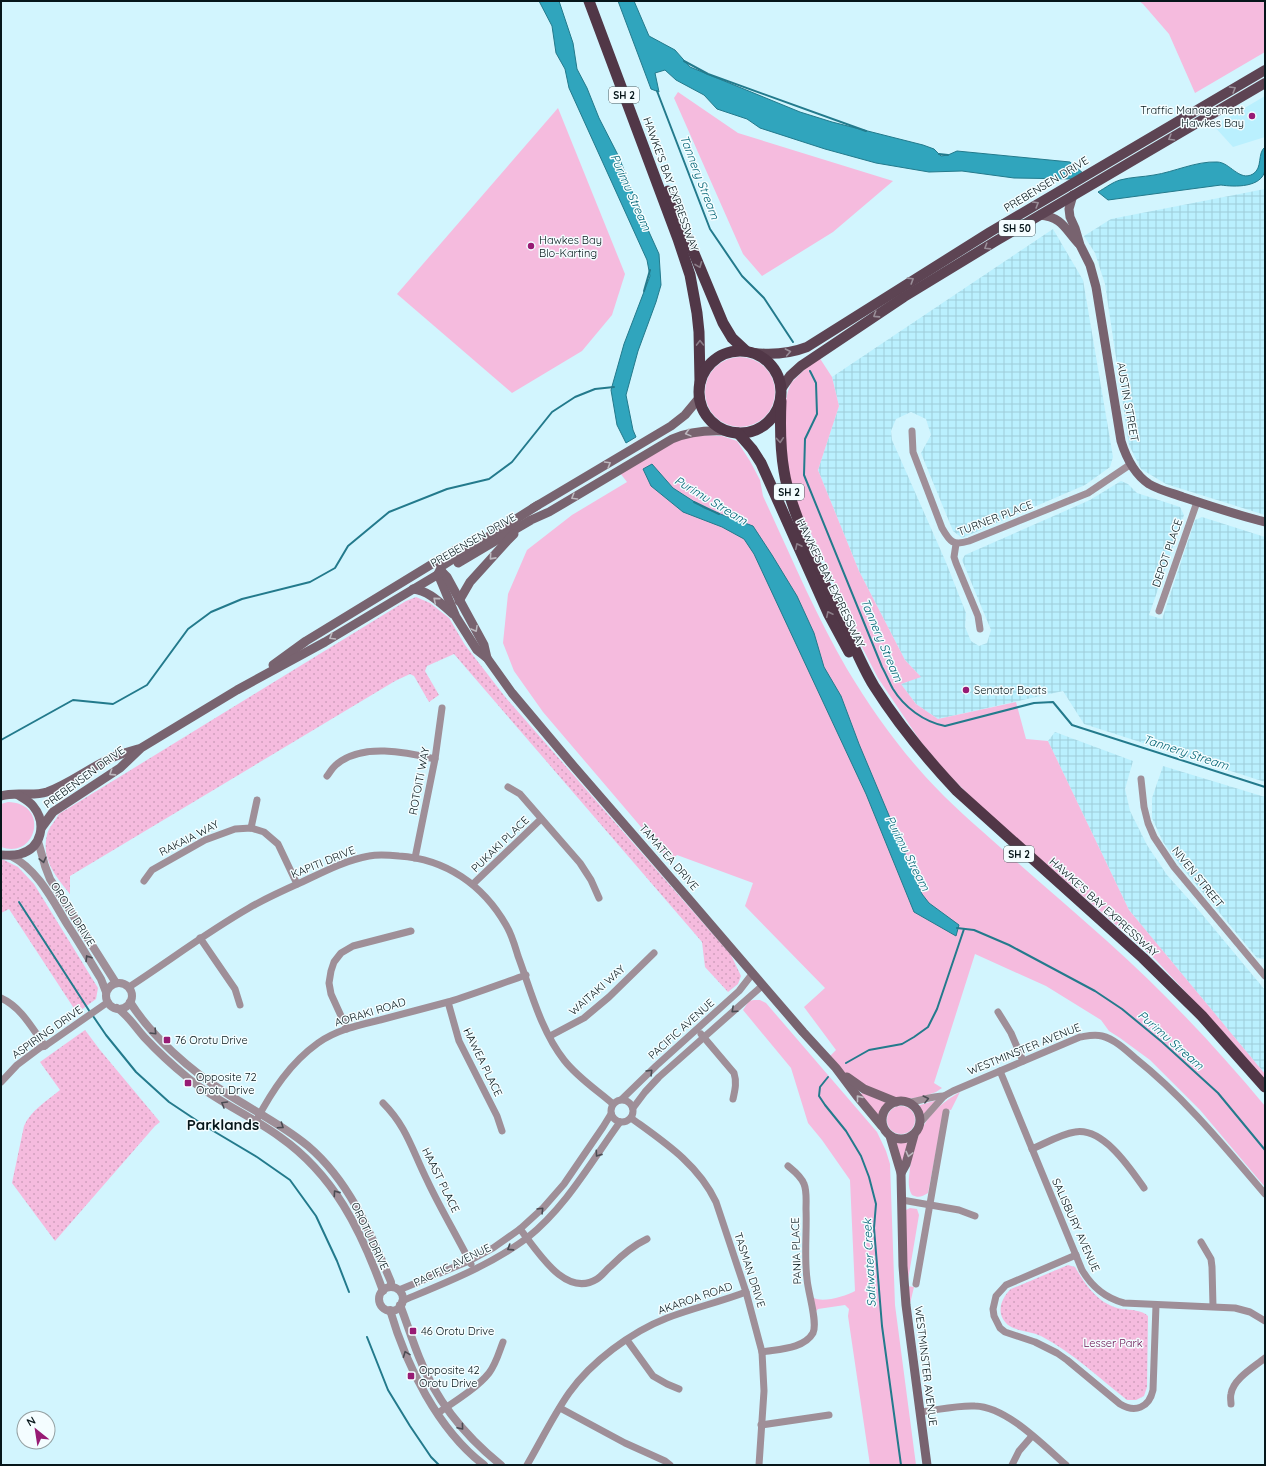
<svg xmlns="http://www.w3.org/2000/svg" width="1266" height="1466" font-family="Quicksand,sans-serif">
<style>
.built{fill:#baf0fe}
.industrial{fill:url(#industrial-grid)}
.grass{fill:#f5bbde}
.park{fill:url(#park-dots)}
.water{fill:#30a5bd;stroke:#237a8c}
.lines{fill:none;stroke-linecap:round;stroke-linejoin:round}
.stream{stroke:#237a8c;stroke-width:2}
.minor{stroke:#9f8f98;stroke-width:7}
.tertiary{stroke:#9f8f98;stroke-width:8}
.secondary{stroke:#78636f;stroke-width:9}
.primary{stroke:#5d4453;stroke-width:10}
.trunk{stroke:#513747;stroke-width:11}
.oneway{stroke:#998e98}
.oneway2{stroke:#8a7c87}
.oneway3{stroke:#bcb8be}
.oneway4{stroke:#4b4c53}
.poi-dot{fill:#971b74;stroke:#f4fdff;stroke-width:1.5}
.labels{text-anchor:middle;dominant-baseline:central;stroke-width:3;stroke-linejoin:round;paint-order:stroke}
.shield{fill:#f4fdff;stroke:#4d5b5f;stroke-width:1}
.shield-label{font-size:10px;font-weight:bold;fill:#06161a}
.poi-label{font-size:11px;fill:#06161a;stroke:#f4fdff;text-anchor:start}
.street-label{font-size:11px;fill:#06161a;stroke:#f4fdff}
.park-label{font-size:11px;fill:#660f4e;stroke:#f4fdff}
.water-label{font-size:12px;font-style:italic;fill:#006374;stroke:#f4fdff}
.district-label{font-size:15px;font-weight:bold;fill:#06161a;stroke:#f4fdff}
</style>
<defs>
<pattern id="industrial-grid" width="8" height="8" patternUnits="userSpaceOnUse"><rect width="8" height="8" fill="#baf0fe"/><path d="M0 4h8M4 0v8" fill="none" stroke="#9ecdd9"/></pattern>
<pattern id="park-dots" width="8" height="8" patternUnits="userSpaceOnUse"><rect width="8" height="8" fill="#f5bbde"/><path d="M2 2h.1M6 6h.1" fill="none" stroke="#d1a0be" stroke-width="1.8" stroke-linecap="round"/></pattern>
</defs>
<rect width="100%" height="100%" fill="#d2f5fe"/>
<!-- built -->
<polygon class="built" points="1265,96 1265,137 1233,147 1214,126"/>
<!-- industrial -->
<g class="industrial">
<polygon points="1265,189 1265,515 1166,484 1141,469 1129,445 1105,284 1095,253 1084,236 1111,219"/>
<polygon points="1053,229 1083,280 1113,457 1110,467 1085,485 962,538 953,531 921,453 931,435 926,419 911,412 896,419 891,431 892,440 945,560 966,613 965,627 971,641 979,646 987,643 991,630 962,560 965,555 1090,500 1121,481 1128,484 1137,493 1180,507 1184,515 1149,615 1162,619 1195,520 1202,517 1265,537 1265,782 1084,724 1063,691 938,719 916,704 901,684 920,676 905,660 859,571 818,470 839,406 832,377"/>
<polygon points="1055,732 1133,761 1125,789 1130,811 1147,845 1167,875 1201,913 1265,990 1265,1074 1129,910 1048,741"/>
<polygon points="1163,766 1265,797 1265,959 1257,958 1180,865 1163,842 1152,818 1152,798"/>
</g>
<!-- grass -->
<g class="grass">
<polygon points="1139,1 1265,1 1265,52 1195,93 1169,34 1143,4"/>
<polygon points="678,92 738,133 893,181 833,232 762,276 743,254 674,98"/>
<polygon points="558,108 625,274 612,315 582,351 512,393 397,294"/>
<circle cx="740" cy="392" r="35"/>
<polygon points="819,357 832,377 839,406 818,470 859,571 905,660 921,677 901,684 916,704 938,719 1016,702 1026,739 1048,741 1129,910 1265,1074 1265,1081 1234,1044 1155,959 982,808 946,772 921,742 878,678 862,647 825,562 797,505 789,475 785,444 786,400 788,391 791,383 802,372"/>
<path d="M701 435 722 436 737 441 750 461 760 480 763 496C790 554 815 614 847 669 868 704 891 737 917 767 940 794 966 817 992 840 1030 874 1069 907 1107 941 1164 992 1216 1047 1265 1106V1187L1200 1110 1150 1060 1120 1038 1109 1031 1101 1020 1046 986 975 954 934 1083 942 1088 936 1092 922 1097 903 1099 886 1097 848 1078 829 1057 836 1050 804 1007 825 988 745 906 753 883 677 855 670 861 543 712 514 671 503 643 508 594 527 550 572 515 627 482 620 473 671 443 685 438Z"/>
<path d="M8 802C50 803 37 860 1 847V804Z"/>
<path d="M754 1000H760L766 1003 877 1132 886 1151 890 1164 895 1305 916 1465H870L848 1316 849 1309 845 1305 818 1309 814 1314V1298C823 1303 846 1296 855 1291L850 1180 822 1140 808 1123 791 1068 743 1010 749 1001Z"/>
<path d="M960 1092 951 1110 944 1109 928 1193C922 1197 918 1198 912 1195 907 1187 909 1177 910 1168 915 1133 928 1110 960 1092Z"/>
<polygon points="862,1093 864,1093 887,1103 881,1108 880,1115 877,1116 860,1095"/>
<polygon points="937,1100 925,1114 923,1114 919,1106 920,1105"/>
<circle cx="901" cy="1120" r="14"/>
<polygon points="896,1142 906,1142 908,1144 902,1164"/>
<polygon points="910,1208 917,1209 919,1215 907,1286 914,1287 908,1312 905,1301 905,1213 906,1210"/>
</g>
<!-- park -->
<g class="park">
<path d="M416 597 430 603 449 618 465 645 506 698 731 955 741 976 738 984 728 992 705 967 702 942 454 654 427 666 425 671 439 695 429 702 414 676 410 674 395 681 70 876V894C56 877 41 859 47 835 48 828 56 820 59 814L406 601Z"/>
<polygon points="1,860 4,860 18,867 34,884 98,988 96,999 77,1013 9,909 1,913"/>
<path d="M85 1030 100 1050 160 1122 155 1126 55 1241 12 1183 24 1126C31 1110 47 1101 60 1090L40 1062Z"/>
<path d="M1068 1265 1075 1267C1086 1286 1099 1305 1122 1309 1131 1310 1142 1310 1148 1316L1147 1387 1144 1396 1136 1400H1127C1099 1378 1072 1352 1041 1336 1029 1330 1010 1332 1003 1319 997 1309 1003 1296 1011 1289Z"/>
</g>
<!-- water -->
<g class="water">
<polygon points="539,1 559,1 573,43 577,69 587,88 599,118 619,157 640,212 659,254 661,285 656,302 638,351 626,395 633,430 636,437 626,443 617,425 611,390 624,344 650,276 647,260 569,88 565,69 556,53 552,26"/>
<polygon points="618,1 634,1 649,36 675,50 690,67 800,112 832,122 923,145 934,149 941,156 948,155 957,151 1070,162 1084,174 1077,179 1014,178 962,171 929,172 876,163 825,149 760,128 747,119 717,109 704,95 676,80 665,70 655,73 659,92 651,89"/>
<path d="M1265 147C1265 154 1266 163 1265 170 1262 188 1234 187 1221 185L1108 200 1098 192C1105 188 1113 182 1120 180 1131 177 1143 177 1154 175 1174 172 1196 161 1217 162 1230 162 1239 182 1253 174 1263 168 1257 153 1265 147Z"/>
<polygon points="652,464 673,488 704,508 753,526 772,555 797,596 814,633 824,667 841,696 859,744 922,894 929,903 959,925 956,936 914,912 866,794 754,554 744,539 722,527 683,512 651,486 643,469"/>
</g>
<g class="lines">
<!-- stream -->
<g class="stream">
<polyline points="684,61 708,74 866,131"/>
<polyline points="657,91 710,229 742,276 764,298 793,342"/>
<polyline points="939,154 948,155"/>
<polyline points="644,291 650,270"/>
<path d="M810 371 816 383 817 414 805 439 804 475 882 667C886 674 889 682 893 689 904 707 924 722 945 726L1034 703 1053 702 1072 725 1265 787"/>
<polyline points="694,502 719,514"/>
<polyline points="1,740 73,700 113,704 147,685 188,629 211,612 242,599 310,582 335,568 348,546 389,512 447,489 489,479 512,462 552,412 575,397 595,389 614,387"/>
<polyline points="19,902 90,1012"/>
<polyline points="957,928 974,930 1009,945 1095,991 1122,1009 1162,1042 1218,1093 1265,1150"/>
<polyline points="93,1016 106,1035 136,1072 169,1102 205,1126 257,1157 290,1180 316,1216 337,1261 349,1292"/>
<polyline points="846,1063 869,1050 902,1044 914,1037 928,1027 937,1009 964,929"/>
<polyline points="828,1077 820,1087 819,1096 825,1105 846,1131 861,1156 869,1177 876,1204 874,1228 882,1326 901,1465"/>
<polyline points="367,1337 388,1390 410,1426 431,1457 439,1465"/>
</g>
<!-- minor -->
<g class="minor">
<path d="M912 431 913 452 942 528C950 542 953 546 969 541L1088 493 1131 464"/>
<polyline points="956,544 954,557 956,563 978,616 980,629"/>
<polyline points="1159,611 1197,502"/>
<path d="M327 776C330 772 333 767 337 764 362 743 406 752 435 759"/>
<polyline points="1141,779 1144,807 1148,823 1154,837 1174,867 1265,976"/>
<polyline points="508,787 520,794 580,863 591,880 599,898"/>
<polyline points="251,828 257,800"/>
<polyline points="415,858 435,759 442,708"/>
<polyline points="144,881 152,870 205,840 235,829 251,828 264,832 278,844 297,884"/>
<polyline points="473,884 541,819"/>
<polyline points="200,938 235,989 240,1005"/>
<path d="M129 987C169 961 207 932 249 908 266 898 284 890 302 882 323 872 346 860 369 856 379 854 389 855 399 856 446 859 483 885 506 925 512 935 515 946 518 956 531 991 541 1031 564 1060 578 1078 597 1090 613 1104"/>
<path d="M1 998C21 1007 32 1028 45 1046"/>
<polyline points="448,1002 459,1041 497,1116 502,1131"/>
<polyline points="998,1012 1011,1033 1023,1061"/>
<polyline points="347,1029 331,994 329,983 331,971 334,962 341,953 353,946 411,931"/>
<path d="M701 1034 734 1073C737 1082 735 1090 733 1099"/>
<polyline points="550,1036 584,1018 609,997 654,953"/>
<path d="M1000 1071 1082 1270C1092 1287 1105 1298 1124 1303L1235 1308 1250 1312 1265 1321"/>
<polyline points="1,1082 17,1065 41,1047 45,1046 108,1002"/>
<polyline points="622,1099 656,1066 739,991 753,973"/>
<circle cx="622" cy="1111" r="11"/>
<path d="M383 1103C407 1127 412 1150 427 1180 440 1208 457 1236 471 1264"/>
<path d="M907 1103C919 1101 932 1096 944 1096"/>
<polyline points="633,1108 645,1092 659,1077 763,985"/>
<path d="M631 1118C664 1142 698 1164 716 1202L746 1292 762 1352 764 1391 759 1465"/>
<path d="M256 1121C272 1091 290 1063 318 1043 336 1030 359 1025 380 1020 403 1014 425 1008 448 1002 474 994 500 984 526 975"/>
<path d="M920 1123 944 1096 953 1091 1080 1037C1087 1036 1094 1034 1102 1036 1114 1039 1125 1049 1135 1058 1184 1097 1224 1146 1265 1194"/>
<path d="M1032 1149C1046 1143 1061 1134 1075 1132 1103 1127 1130 1168 1144 1188"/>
<polyline points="902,1200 959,1210 975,1216"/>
<path d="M520 1229C537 1250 565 1299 597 1279 602 1276 606 1270 611 1266 622 1255 632 1246 647 1239"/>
<polyline points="1201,1242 1211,1259 1212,1267 1213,1306"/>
<path d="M1076 1255 1006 1285 996 1296 993 1309 994 1316 1000 1328 1005 1332 1035 1342 1057 1353 1067 1360 1120 1404C1135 1413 1149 1408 1153 1390L1156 1305"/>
<polyline points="916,1284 946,1112"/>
<polyline points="399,1290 469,1261 493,1248 520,1229 543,1208 564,1184 603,1127 611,1114"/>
<path d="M402 1301C445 1283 489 1266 527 1238 566 1207 591 1162 620 1122"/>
<polyline points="627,1340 653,1376 667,1384 679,1389"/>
<path d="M762 1352C778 1349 804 1349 813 1333 818 1322 808 1293 807 1279 804 1256 807 1232 806 1209 806 1201 807 1191 804 1184 801 1176 794 1171 788 1166"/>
<path d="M1231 1404C1231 1401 1230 1397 1231 1394 1233 1379 1254 1367 1265 1358"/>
<polyline points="560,1408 625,1443 665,1461 670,1465"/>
<path d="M920 1412C938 1410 957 1405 975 1406 1007 1407 1043 1445 1066 1465"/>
<path d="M438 1413C454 1402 477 1388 489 1373 496 1364 499 1352 503 1342"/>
<polyline points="761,1425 829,1415"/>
<path d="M527 1465C541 1441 553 1416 569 1393 591 1362 631 1332 667 1318 693 1308 720 1302 746 1292"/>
<polyline points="1012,1465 1019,1451 1032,1436"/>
</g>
<!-- tertiary -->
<g class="tertiary">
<polyline points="38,841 45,866 50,879 116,983"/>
<path d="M11 856C37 869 52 899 67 924 79 942 90 961 101 979L106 992"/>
<circle cx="119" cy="996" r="13"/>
<path d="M130 1002C152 1037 191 1071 226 1093 254 1111 283 1125 308 1146 350 1182 370 1232 391 1282V1287"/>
<path d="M117 1008C128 1015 135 1027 144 1037 158 1052 172 1065 188 1078 217 1102 250 1115 280 1137 334 1175 361 1230 383 1291"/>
<circle cx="391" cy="1299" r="12"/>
<path d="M400 1305C407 1323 412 1340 419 1357 436 1401 465 1436 501 1465"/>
<path d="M390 1310C406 1365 438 1430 484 1465"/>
</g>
<!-- secondary -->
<g class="secondary">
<path d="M1073 195 1069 209 1070 217 1075 228 1080 245 1090 265 1096 287 1121 441C1126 457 1134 474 1149 484 1159 490 1172 493 1183 497 1210 506 1237 515 1265 522"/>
<path d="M1040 215C1062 217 1065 229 1079 244"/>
<polyline points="538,505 442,566 438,574 456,617 477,650 487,658 512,693 570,762 687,897 803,1032 836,1068 857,1096 882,1126"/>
<polyline points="533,508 671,426 685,415 700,397"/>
<path d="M458 563 531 520 549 512 672 439C690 431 707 430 726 431"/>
<polyline points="442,572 447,577 484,645 487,658"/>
<path d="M413 589C430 591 441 604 453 614"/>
<polyline points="459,601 470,582 508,540 514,534"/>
<polyline points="273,665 306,641 460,547"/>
<path d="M1 796C16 791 31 797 47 792 69 784 88 769 109 759 118 754 129 752 138 749"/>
<polyline points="42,827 53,812 120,768 141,748 237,690 325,642 442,572"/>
<path d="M1 855C7 855 13 856 20 854 42 848 47 823 33 806 29 801 23 798 18 795"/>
<polyline points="847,1077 864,1089 896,1102"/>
<circle cx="901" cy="1120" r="19"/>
<polyline points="890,1136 901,1173 903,1266 906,1305 927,1465"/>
<polyline points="901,1173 906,1164 914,1135"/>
</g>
<!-- primary -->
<g class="primary">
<path d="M754 353C773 355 789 354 807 347L990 232 1265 70"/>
<polyline points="781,389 790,376 801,366 904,297 996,241 1265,83"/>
</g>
<!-- trunk -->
<g class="trunk">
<polyline points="589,1 678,239 690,275 697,313 699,332 700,382"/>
<polyline points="668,191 723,323 732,338 746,351"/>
<circle cx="740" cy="392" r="41"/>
<path d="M781 401C780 424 780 448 784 471 788 496 798 519 807 543 818 572 832 600 846 629 855 648 863 668 874 686 898 724 926 758 957 791L1143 958 1202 1016 1265 1087"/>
<polyline points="738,433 752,449 761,463 829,615 849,652"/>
</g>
</g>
<!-- one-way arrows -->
<defs><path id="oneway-chevron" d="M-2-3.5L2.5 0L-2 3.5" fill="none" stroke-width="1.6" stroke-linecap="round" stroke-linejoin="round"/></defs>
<g class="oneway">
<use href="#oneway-chevron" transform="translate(1233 89) rotate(-31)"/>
<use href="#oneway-chevron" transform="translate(1171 138) rotate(150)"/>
<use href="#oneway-chevron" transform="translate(1036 204) rotate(-31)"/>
<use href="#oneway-chevron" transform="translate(987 247) rotate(148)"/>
<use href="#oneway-chevron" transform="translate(911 280) rotate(-32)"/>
<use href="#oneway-chevron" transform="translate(876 315) rotate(147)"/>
<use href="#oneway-chevron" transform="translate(788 352) rotate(-11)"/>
</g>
<g class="oneway2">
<use href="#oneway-chevron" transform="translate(699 265) rotate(68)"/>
<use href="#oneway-chevron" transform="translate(700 343) rotate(-91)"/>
<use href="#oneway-chevron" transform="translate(780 440) rotate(86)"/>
<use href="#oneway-chevron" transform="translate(798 546) rotate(-116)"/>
<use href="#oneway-chevron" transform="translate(829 614) rotate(-116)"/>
</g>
<g class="oneway3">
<use href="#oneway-chevron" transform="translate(688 433) rotate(165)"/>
<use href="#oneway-chevron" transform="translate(608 464) rotate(-31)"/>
<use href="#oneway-chevron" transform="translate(574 497) rotate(149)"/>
<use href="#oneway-chevron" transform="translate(492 557) rotate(132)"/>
<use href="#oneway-chevron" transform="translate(436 600) rotate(-140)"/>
<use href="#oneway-chevron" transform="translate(475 629) rotate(61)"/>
<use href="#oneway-chevron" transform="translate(332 637) rotate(149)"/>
<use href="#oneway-chevron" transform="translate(112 773) rotate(147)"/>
<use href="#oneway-chevron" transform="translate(859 1098) rotate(-129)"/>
<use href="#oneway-chevron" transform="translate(909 1154) rotate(104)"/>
</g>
<g class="oneway4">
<use href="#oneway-chevron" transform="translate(43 860) rotate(76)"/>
<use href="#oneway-chevron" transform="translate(88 958) rotate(-122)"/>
<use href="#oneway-chevron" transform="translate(734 1010) rotate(138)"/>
<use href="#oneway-chevron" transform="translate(154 1032) rotate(46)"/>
<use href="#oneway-chevron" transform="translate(650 1072) rotate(-45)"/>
<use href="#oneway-chevron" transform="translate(926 1099) rotate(-14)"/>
<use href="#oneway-chevron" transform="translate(224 1104) rotate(-150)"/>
<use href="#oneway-chevron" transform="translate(281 1126) rotate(34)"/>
<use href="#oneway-chevron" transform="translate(598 1154) rotate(125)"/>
<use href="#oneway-chevron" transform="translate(336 1193) rotate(-125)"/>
<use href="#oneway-chevron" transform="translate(541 1210) rotate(-45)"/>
<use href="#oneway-chevron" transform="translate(510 1248) rotate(147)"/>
<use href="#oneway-chevron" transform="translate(406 1354) rotate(-111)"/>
<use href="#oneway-chevron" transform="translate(461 1427) rotate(50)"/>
</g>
<!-- markers -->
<g class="poi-dot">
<circle cx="1252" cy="116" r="4"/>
<circle cx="531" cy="246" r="4"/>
<circle cx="966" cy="690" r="4"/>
<rect x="163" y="1036" width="8" height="8" rx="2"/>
<rect x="184" y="1079" width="8" height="8" rx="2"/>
<rect x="409" y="1327" width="8" height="8" rx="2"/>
<rect x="407" y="1372" width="8" height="8" rx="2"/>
</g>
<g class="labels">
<!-- shield labels -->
<g class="shield">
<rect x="609" y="87" width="30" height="16" rx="3"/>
<rect x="999" y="220" width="36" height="16" rx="3"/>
<rect x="774" y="484" width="30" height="16" rx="3"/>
<rect x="1004" y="846" width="30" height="16" rx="3"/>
</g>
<g class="shield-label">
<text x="624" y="95">SH 2</text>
<text x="1017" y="228">SH 50</text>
<text x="789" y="492">SH 2</text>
<text x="1019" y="854">SH 2</text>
</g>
<!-- poi labels -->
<g class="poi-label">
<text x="1244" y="110" text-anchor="end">Traffic Management<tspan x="1244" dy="13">Hawkes Bay</tspan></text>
<text x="539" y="240">Hawkes Bay<tspan x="539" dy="13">Blo-Karting</tspan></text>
<text x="974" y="690">Senator Boats</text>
<text x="175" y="1040">76 Orotu Drive</text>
<text x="196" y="1077">Opposite 72<tspan x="196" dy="13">Orotu Drive</tspan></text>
<text x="421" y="1331">46 Orotu Drive</text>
<text x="419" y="1370">Opposite 42<tspan x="419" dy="13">Orotu Drive</tspan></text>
</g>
<!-- street labels -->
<g class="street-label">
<text transform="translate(671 184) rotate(70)">HAWKE'S BAY EXPRESSWAY</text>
<text transform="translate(1046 184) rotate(-31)">PREBENSEN DRIVE</text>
<text transform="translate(1128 402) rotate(80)">AUSTIN STREET</text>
<text transform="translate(995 518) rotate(-21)">TURNER PLACE</text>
<text transform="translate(473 540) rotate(-30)">PREBENSEN DRIVE</text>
<text transform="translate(1167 553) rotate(-71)">DEPOT PLACE</text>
<text transform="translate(831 583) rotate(64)">HAWKE'S BAY EXPRESSWAY</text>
<text transform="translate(84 777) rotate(-36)">PREBENSEN DRIVE</text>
<text transform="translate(419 781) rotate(-79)">ROTOITI WAY</text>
<text transform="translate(189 838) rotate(-27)">RAKAIA WAY</text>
<text transform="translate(500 844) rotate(-44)">PUKAKI PLACE</text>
<text transform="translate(669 857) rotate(49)">TAMATEA DRIVE</text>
<text transform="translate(323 862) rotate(-22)">KAPITI DRIVE</text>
<text transform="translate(1198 877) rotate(51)">NIVEN STREET</text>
<text transform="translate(1104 907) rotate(42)">HAWKE'S BAY EXPRESSWAY</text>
<text transform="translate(73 914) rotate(58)">OROTU DRIVE</text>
<text transform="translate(597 990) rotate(-41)">WAITAKI WAY</text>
<text transform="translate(370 1012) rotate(-17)">AORAKI ROAD</text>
<text transform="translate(681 1029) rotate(-42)">PACIFIC AVENUE</text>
<text transform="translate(47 1032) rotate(-35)">ASPIRING DRIVE</text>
<text transform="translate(1024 1049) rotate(-22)">WESTMINSTER AVENUE</text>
<text transform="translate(483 1062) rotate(64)">HAWEA PLACE</text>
<text transform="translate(441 1180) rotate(64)">HAAST PLACE</text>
<text transform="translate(1076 1225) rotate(66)">SALISBURY AVENUE</text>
<text transform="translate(370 1236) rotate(65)">OROTU DRIVE</text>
<text transform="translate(796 1251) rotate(-92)">PANIA PLACE</text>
<text transform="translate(452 1265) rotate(-26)">PACIFIC AVENUE</text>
<text transform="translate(750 1270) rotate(72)">TASMAN DRIVE</text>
<text transform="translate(695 1298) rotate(-19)">AKAROA ROAD</text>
<text transform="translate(926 1366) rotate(83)">WESTMINSTER AVENUE</text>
</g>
<!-- park labels -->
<g class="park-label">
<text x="1113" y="1343">Lesser Park</text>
</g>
<!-- water labels -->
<g class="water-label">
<text transform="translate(700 177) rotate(69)">Tannery Stream</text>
<text transform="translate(631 192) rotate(66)">Purimu Stream</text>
<text transform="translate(711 500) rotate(31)">Purimu Stream</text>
<text transform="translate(882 640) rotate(67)">Tannery Stream</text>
<text transform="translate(1186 752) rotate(18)">Tannery Stream</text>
<text transform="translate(908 853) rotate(63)">Purimu Stream</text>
<text transform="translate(1171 1040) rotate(41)">Purimu Stream</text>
<text transform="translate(869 1263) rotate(-93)">Saltwater Creek</text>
</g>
<!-- district labels -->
<g class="district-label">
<text x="223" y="1124">Parklands</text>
</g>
</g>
<!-- border -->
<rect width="1266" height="1466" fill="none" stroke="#06161a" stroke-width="4"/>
<!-- north arrow -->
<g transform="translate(36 1430) rotate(330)"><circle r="19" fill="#f4fdff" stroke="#95a1a3"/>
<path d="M0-3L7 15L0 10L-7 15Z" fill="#971b74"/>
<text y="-6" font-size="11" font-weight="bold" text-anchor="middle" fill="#06161a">N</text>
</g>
</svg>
